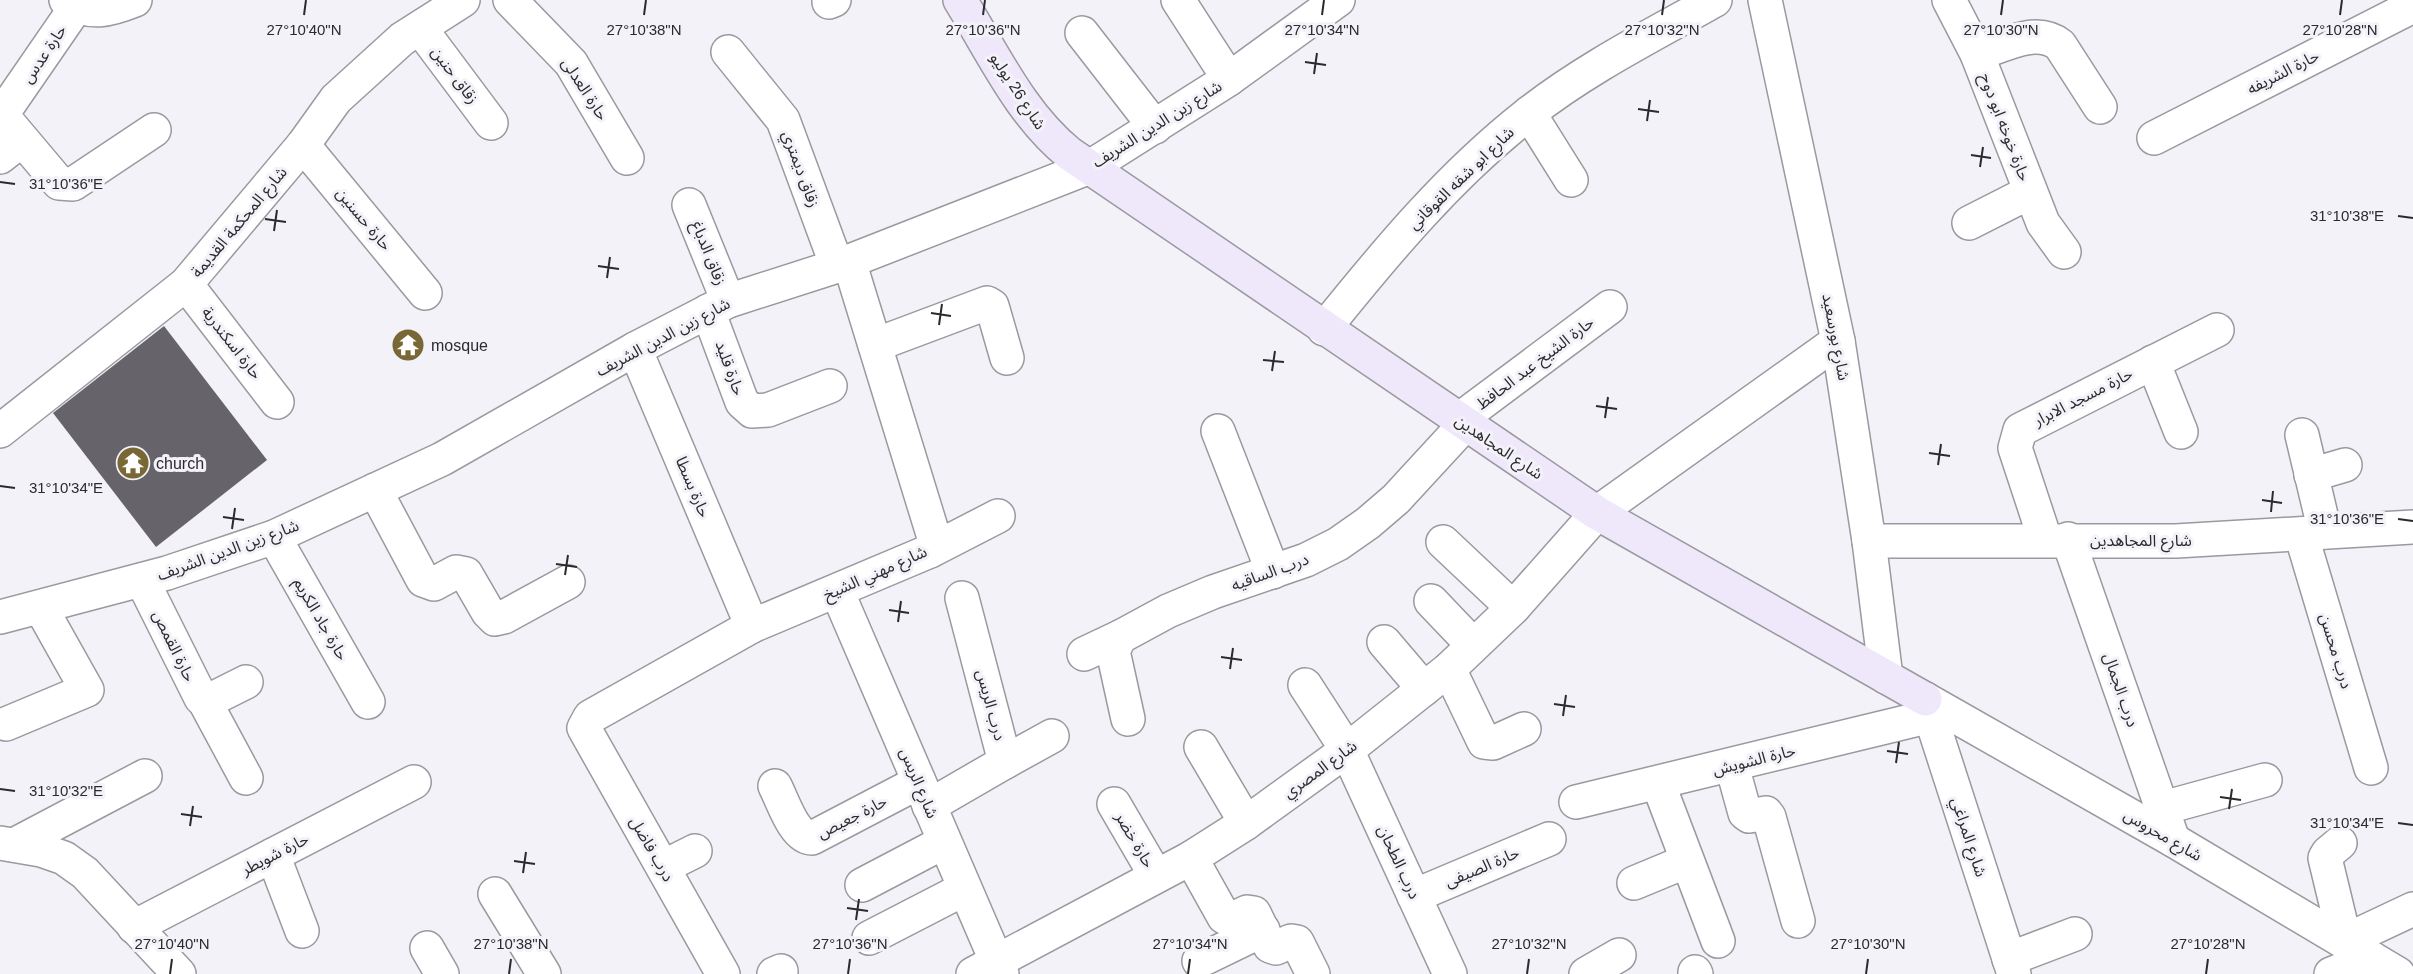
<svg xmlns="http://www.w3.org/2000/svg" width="2413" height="974" font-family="Helvetica,'Noto Sans Arabic',sans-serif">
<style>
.building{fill:#66646a}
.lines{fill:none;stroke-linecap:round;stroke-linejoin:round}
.street-casing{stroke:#9b99a0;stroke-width:36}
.secondary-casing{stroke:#9b99a0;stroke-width:36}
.street{stroke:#fff;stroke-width:33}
.secondary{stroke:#efe8fb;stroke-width:33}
.ticks{fill:none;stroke:#2b2a2d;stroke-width:2}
.labels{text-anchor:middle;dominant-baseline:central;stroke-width:6;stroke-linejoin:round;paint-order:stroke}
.street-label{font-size:16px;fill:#2b2a2d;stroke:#f4f2f9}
.poi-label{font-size:16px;fill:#2b2a2d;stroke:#f4f2f9;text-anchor:start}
.ticks-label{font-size:15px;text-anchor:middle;fill:#2b2a2d;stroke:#f4f2f9;stroke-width:6;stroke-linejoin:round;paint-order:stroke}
</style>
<rect width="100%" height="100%" fill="#f4f2f9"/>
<!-- building -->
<polygon class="building" points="164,326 267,460 156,547 53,413"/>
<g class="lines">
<defs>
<g id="street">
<path d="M66 0C90 16 110 10 135 0"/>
<polyline points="510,0 571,63 627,158"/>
<polyline points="1178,0 1229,79"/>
<polyline points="1765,0 1838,341 1869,541 1886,677"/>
<polyline points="1949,0 1977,54 2043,223 2064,252"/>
<polyline points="829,2 834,0"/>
<polyline points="76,7 5,110 5,119 59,183 73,184 154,130"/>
<polyline points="420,28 491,123"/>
<polyline points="1082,33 1155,127"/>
<polyline points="728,52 783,120 837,266"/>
<path d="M1977 54C2003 46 2036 26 2060 45L2100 107"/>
<polyline points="1529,113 1571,180"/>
<polyline points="2154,138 2413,6"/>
<polyline points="303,145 425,293"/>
<polyline points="0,157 22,140"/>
<polyline points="689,205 728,301"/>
<polyline points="1969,223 2030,192"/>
<polyline points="186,284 277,402"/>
<polyline points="708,311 742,402 752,411 768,410 830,386"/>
<path d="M1324 329C1386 252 1450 175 1528 114 1585 69 1651 36 1715 0"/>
<polyline points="875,345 987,303 992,306 1007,358"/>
<polyline points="635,349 752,626"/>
<polyline points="2153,362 2181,432"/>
<polyline points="1460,419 1610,307"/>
<polyline points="0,431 186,284 303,145 336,99 402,39 463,0"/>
<polyline points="1218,431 1273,572"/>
<polyline points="2302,435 2325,532"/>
<polyline points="2311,475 2345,465"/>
<polyline points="375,490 423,580 434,584 456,572 466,574 488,612 495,619 504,617 568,582"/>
<polyline points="2301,534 2371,768"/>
<polyline points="274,537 368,702"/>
<polyline points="2045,539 2015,448 2020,430 2217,330"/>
<polyline points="2068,539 2173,840"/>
<polyline points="1869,541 2176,541 2413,527"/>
<polyline points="1443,542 1513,608"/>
<polyline points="930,551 998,516"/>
<polyline points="142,580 201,698 210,700 246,682"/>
<polyline points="837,591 1002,974"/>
<polyline points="1431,601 1473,645"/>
<polyline points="0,617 167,573 274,537 442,459 635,349 728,301 837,266 1090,167 1229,79 1338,0"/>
<polyline points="1384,642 1424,689"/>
<polyline points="1084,654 1120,637"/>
<polyline points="1449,669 1484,742 1493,743 1524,729"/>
<polyline points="1305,685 1347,750 1450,974"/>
<polyline points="1925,699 2173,840 2398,974"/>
<polyline points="1925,699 2014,974"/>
<polyline points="204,700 246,778"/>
<polyline points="1128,719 1113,651 1120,637 1168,611 1213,592 1306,560 1338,544 1368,523 1396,499 1466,423"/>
<polyline points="6,724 87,690 41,608"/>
<polyline points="1201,747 1246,823"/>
<polyline points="1005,762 1052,736"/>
<polyline points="1732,766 1745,813 1749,816 1766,813 1769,817 1798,921"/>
<polyline points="1658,783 1718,941"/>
<path d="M775 786C783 801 794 838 812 838L919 782"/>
<polyline points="1576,802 1931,716"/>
<polyline points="1114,804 1156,876"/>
<polyline points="929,806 1005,762 962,598"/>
<polyline points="2163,808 2265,780"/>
<polyline points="0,843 41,850 64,858 85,873 179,974"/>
<polyline points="2340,843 2328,853 2325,858 2345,941 2413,909"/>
<polyline points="14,845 145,776"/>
<polyline points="273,855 302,931"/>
<polyline points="1191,858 1224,917 1231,920 1247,912 1254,913 1270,946 1276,948 1291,941 1297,942 1313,974"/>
<polyline points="663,867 695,851"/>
<polyline points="1634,883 1687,861"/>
<polyline points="862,885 944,842"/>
<polyline points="495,894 544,974"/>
<polyline points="1414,896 1549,839"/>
<polyline points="134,927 414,782"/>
<polyline points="869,938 964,889"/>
<polyline points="427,948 442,974"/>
<polyline points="2009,959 2075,934"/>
<polyline points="1199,961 1263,930"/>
<polyline points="1695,972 1696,974"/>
<polyline points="723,974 584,728 590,717 752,626 930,551 936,544 849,261"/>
<polyline points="774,974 781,971"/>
<polyline points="973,974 1191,858 1246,823 1347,750 1449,669 1513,608 1597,513 1838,341"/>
<polyline points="1586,974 1619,955"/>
<polyline points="2331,974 2371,958"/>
</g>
<path id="secondary" d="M960 0C993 53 1021 115 1070 154L1597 513 1925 699"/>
</defs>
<!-- street casing -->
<use href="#street" class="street-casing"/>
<!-- secondary casing -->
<use href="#secondary" class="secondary-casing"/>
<!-- street -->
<use href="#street" class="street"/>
<!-- secondary -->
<use href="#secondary" class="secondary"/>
</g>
<!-- ticks -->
<path class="ticks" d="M304 15 306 0M644 15 646 0M983 15 985 0M1322 15 1324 0M1662 15 1664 0M2001 15 2003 0M2340 15 2342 0M1305 62 1326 65M1314 74 1317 53M1638 109 1659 112M1647 121 1650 100M1971 155 1991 158M1980 167 1983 147M0 182 15 184M2398 216 2413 218M265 219 286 222M274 231 277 210M598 266 619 269M607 278 610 257M931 313 951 316M939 325 942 304M1263 360 1284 362M1272 371 1275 351M1596 406 1617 409M1605 418 1608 397M1929 453 1950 456M1938 465 1941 444M0 486 15 488M2262 500 2282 503M2271 512 2273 491M223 517 244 520M2398 519 2413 521M232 529 235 508M556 564 577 567M565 575 568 555M889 610 909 613M898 622 901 601M1221 657 1242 660M1230 669 1233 648M1554 704 1575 707M1563 716 1566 695M1887 751 1908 754M1896 763 1899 742M0 789 15 791M2220 797 2241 800M2229 809 2232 789M181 814 202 817M2398 823 2413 825M190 826 193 806M514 861 535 864M523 873 526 852M847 908 868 911M856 920 859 899M170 974 172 959M509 974 511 959M848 974 850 959M1188 974 1190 959M1527 974 1529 959M1866 974 1868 959M2206 974 2208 959"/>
<!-- icons -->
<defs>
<symbol id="temple-disc" viewBox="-11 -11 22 22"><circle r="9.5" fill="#786836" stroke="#f4f2f9"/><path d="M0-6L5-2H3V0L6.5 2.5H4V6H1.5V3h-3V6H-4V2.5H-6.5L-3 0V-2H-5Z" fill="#fff"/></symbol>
</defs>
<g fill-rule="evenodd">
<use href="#temple-disc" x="389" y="326" width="38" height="38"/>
<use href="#temple-disc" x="114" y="444" width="38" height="38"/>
</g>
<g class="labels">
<!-- street labels -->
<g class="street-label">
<text transform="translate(44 54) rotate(-56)">حارة عدس</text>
<text transform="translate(2283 72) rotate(-27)">حارة الشريفه</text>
<text transform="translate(455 75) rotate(53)">زقاق حنين</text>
<text transform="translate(585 89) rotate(57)">حارة العدلى</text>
<text transform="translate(1018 91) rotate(57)">شارع 26 يوليو</text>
<text transform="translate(1157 124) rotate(-32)">شارع زين الدين الشريف</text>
<text transform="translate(2005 127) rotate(69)">حارة خوخه ابو دوح</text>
<text transform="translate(801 169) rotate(70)">زقاق ديمتري</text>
<text transform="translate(1461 178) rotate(-44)">شارع ابو شقه القوقاني</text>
<text transform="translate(364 219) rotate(50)">حارة حسنين</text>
<text transform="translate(239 222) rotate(-50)">شارع المحكمة القديمة</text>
<text transform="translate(709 253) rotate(68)">زقاق الدباغ</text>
<text transform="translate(663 337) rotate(-28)">شارع زين الدين الشريف</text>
<text transform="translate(1836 337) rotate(79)">شارع بورسعيد</text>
<text transform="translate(232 343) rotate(52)">حارة اسكندرية</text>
<text transform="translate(1535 363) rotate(-37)">حارة الشيخ عبد الحافظ</text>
<text transform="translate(730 368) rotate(70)">حارة قليد</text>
<text transform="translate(2083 397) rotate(-27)">حارة مسجد الابرار</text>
<text transform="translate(1499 447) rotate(34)">شارع المجاهدين</text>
<text transform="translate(693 487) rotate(67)">حارة بسطا</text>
<text x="2141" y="540">شارع المجاهدين</text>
<text transform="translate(228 550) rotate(-20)">شارع زين الدين الشريف</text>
<text transform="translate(1270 572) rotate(-20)">درب الساقيه</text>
<text transform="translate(875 573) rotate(-24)">شارع مهني الشيخ</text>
<text transform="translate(321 619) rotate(60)">حارة جاد الكريم</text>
<text transform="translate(174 646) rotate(64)">حارة القمص</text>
<text transform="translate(2336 651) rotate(73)">درب محسن</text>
<text transform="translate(2121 690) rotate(71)">درب الجمال</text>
<text transform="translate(991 705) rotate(75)">درب الريس</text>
<text transform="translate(1754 760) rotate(-14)">حارة الشويش</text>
<text transform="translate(1320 769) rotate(-36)">شارع المصري</text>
<text transform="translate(919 783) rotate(67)">شارع الريس</text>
<text transform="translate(852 817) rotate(-27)">حارة جعيص</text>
<text transform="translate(2163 835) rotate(30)">شارع محروس</text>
<text transform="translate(1969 837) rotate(72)">شارع المراغي</text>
<text transform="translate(1135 840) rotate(60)">حارة خضر</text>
<text transform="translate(652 849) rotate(60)">درب فاضل</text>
<text transform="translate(275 854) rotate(-27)">حارة شويطر</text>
<text transform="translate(1399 862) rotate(65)">درب الطحان</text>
<text transform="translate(1482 867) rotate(-23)">حارة الصيفى</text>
</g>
<!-- poi labels -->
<g class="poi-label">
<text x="431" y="345">mosque</text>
<text x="156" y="463">church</text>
</g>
</g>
<g class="ticks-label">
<text x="304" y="35">27°10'40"N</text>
<text x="644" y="35">27°10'38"N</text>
<text x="983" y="35">27°10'36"N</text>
<text x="1322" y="35">27°10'34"N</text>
<text x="1662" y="35">27°10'32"N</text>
<text x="2001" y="35">27°10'30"N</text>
<text x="2340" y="35">27°10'28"N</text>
<text x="66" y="189">31°10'36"E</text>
<text x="2347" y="221">31°10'38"E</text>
<text x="66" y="493">31°10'34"E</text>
<text x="2347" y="524">31°10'36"E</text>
<text x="66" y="796">31°10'32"E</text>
<text x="2347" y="828">31°10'34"E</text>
<text x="172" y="949">27°10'40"N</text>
<text x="511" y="949">27°10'38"N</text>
<text x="850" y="949">27°10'36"N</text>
<text x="1190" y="949">27°10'34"N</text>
<text x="1529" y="949">27°10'32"N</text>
<text x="1868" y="949">27°10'30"N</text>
<text x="2208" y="949">27°10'28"N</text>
</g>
</svg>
